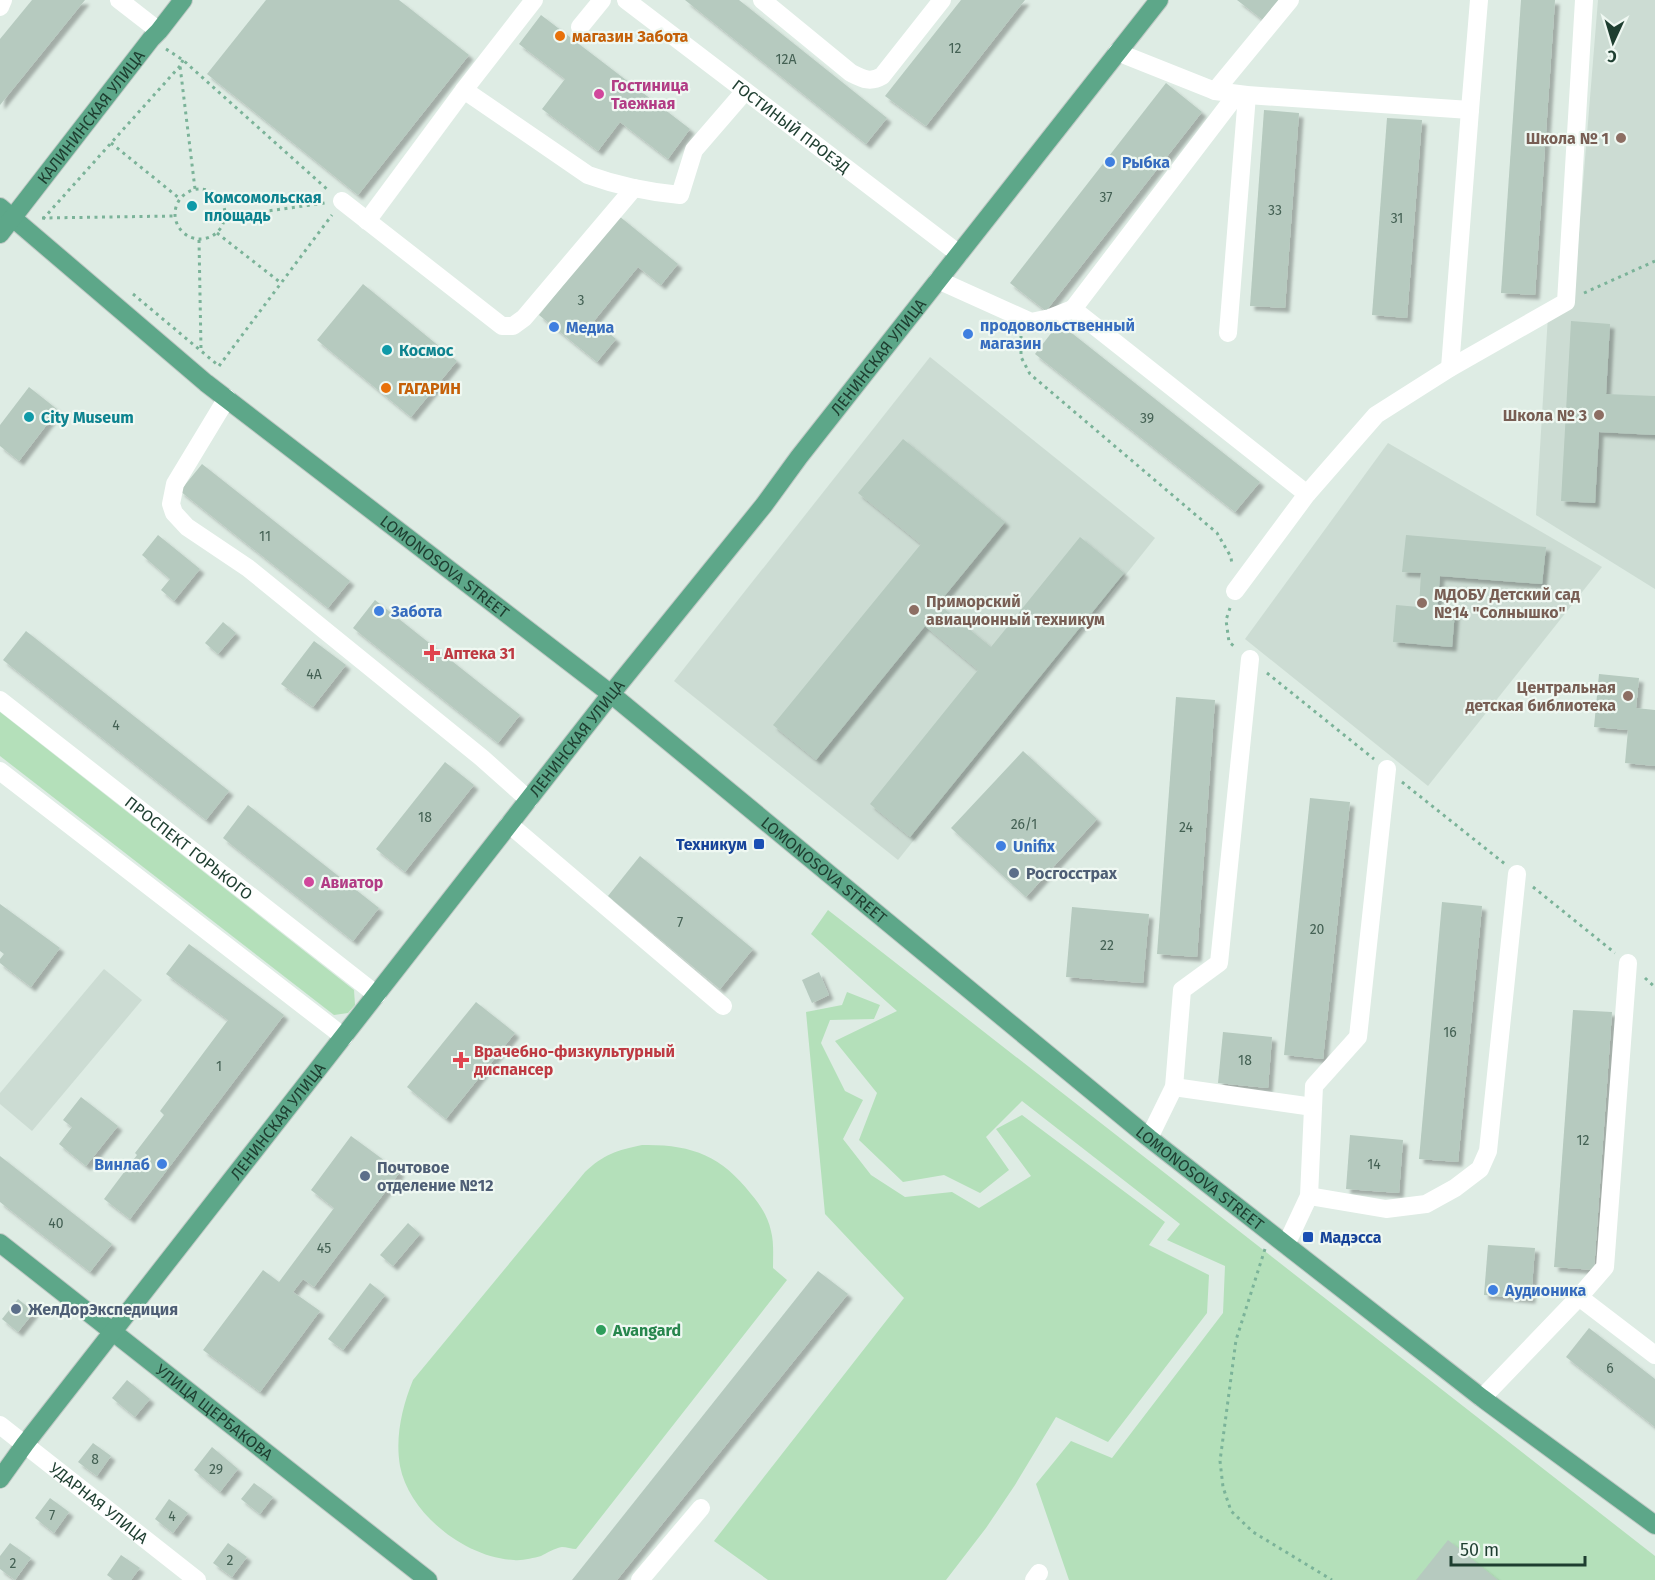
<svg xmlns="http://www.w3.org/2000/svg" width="1655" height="1580" font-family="'Fira Sans',sans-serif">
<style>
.built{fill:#ccdcd3}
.green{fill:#b4e0ba}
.building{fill:#b6cabf;filter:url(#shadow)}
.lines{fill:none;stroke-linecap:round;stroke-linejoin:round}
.major-casing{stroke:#c0c9c5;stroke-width:20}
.path{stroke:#7bb399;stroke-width:3;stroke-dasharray:3 4.5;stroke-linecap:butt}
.minor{stroke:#fff;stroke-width:18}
.major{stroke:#5da789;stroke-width:18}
.food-dot{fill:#e8710a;stroke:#eff8f2;stroke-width:2}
.hotel-dot{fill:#d1479c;stroke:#eff8f2;stroke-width:2}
.education-dot{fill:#8d6e63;stroke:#eff8f2;stroke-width:2}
.shop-dot{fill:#3f7fe0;stroke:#eff8f2;stroke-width:2}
.culture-dot{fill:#0f9aa8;stroke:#eff8f2;stroke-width:2}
.health-dot{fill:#e0444e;stroke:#eff8f2;stroke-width:2}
.transit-dot{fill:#1a4fb4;stroke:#eff8f2;stroke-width:2}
.service-dot{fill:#5c6f8a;stroke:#eff8f2;stroke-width:2}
.leisure-dot{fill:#2e9e5b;stroke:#eff8f2;stroke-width:2}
.labels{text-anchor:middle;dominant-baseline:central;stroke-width:4.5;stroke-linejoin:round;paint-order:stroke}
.number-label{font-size:14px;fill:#446154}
.food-label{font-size:16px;font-weight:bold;fill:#c56008;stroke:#eff8f2;text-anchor:start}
.hotel-label{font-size:16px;font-weight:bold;fill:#b23c85;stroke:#eff8f2;text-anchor:start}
.street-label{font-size:16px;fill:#1e3e30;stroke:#eff8f2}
.education-label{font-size:16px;font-weight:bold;fill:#785e54;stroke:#eff8f2;text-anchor:end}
.shop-label{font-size:16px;font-weight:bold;fill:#366cbe;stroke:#eff8f2;text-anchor:start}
.culture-label{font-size:16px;font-weight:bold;fill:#0d838f;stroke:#eff8f2;text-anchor:start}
.health-label{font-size:16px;font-weight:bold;fill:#be3a42;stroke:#eff8f2;text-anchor:start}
.transit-label{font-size:16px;font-weight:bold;fill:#164399;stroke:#eff8f2;text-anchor:end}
.service-label{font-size:16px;font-weight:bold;fill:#4e5e75;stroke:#eff8f2;text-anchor:start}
.leisure-label{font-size:16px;font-weight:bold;fill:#27864d;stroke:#eff8f2;text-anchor:start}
</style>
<defs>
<filter id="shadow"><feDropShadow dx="4.5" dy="4.5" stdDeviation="1.5" flood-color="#0004"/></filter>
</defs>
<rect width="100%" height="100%" fill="#deece4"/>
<!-- built -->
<g class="built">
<polygon points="1598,0 1655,0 1655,589 1536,515 1548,315 1573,306"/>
<polygon points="930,357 1155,538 898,860 674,681"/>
<polygon points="1388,443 1602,567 1428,786 1245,639"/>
<polygon points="104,969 142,1000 32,1131 0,1104 0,1093"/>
</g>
<!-- green -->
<g class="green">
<polygon points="0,712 354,990 355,1005 348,1013 334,1015 0,756"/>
<polygon points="828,910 1655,1556 1655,1580 1069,1580 1036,1484 1071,1441 1112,1458 1223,1313 1225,1266 1167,1240 1180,1224 1022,1101 986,1137 1009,1170 980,1193 944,1175 903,1182 859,1140 877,1093 835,1041 897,1011 811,934"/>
<polygon points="847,992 880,1005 874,1019 830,1020 821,1043 845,1091 863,1100 843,1139 871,1175 905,1197 952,1192 979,1208 1031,1176 996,1129 1022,1115 1165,1222 1149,1245 1209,1275 1207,1313 1108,1442 1056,1417 1015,1485 986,1528 946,1580 768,1580 714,1541 904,1298 825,1214 806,1012 842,1005"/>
<path d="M642 1145C690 1144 721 1155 751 1194 760 1204 768 1217 771 1231 774 1242 773 1256 773 1268L787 1280 576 1549C572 1549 566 1547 562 1547 555 1548 547 1553 541 1556 533 1558 522 1561 514 1560 466 1558 409 1514 400 1466 395 1437 402 1407 413 1380L585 1172C603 1155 617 1150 642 1145Z"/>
</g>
<!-- building -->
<g class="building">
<polygon points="32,0 85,0 0,105 0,39"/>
<polygon points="266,0 399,0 469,55 358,195 207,74"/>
<polygon points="685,0 739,0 887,118 866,144"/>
<polygon points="961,0 1025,0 926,126 885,96"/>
<polygon points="1237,0 1279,0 1263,20"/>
<polygon points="1521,0 1555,0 1535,295 1501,293"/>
<polygon points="541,15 690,129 668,159 620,122 598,151 542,109 565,79 519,44"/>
<polygon points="1166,83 1202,112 1046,311 1010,283"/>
<polygon points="1264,110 1299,113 1285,308 1250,306"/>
<polygon points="1387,118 1422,120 1407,318 1372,315"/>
<polygon points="619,216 678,264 661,285 638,267 594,321 616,339 597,362 539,315"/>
<polygon points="363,284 457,361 411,417 317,340"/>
<polygon points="1571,321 1610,324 1606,394 1655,396 1655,435 1599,432 1595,503 1561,501"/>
<polygon points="1059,323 1260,482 1235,512 1035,354"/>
<polygon points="29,387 58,410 19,461 0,446 0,425"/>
<polygon points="903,439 1005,522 938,604 991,647 1080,537 1124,573 910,837 870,804 978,670 925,626 816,760 773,725 921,544 858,493"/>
<polygon points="202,464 350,581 328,608 180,491"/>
<polygon points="158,535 200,569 174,601 161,590 170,579 142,555"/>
<polygon points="1406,535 1546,547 1542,584 1440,576 1437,609 1455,611 1452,647 1393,642 1396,605 1419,607 1421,573 1402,572"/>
<polygon points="375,600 520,715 498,743 353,628"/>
<polygon points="223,622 236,633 218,654 205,643"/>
<polygon points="26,631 229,791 206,820 3,660"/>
<polygon points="314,641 346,665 313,707 281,684"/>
<polygon points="1599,674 1639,678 1636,708 1655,710 1655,766 1625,763 1628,730 1594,727"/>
<polygon points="1176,697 1215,700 1197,957 1157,954"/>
<polygon points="1023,751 1097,819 1026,897 951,828"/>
<polygon points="445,762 474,785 405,872 376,849"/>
<polygon points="1310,798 1350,802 1323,1059 1284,1055"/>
<polygon points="248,805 379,908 353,941 223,838"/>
<polygon points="640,856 753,949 720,989 608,896"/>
<polygon points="1442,902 1482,906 1458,1162 1419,1159"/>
<polygon points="0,904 60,948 31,987 0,963 0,959 4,954 0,951"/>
<polygon points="1072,907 1149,914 1143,983 1066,977"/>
<polygon points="189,944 284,1015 130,1219 104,1199 137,1155 135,1153 164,1115 160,1111 228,1020 166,974"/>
<polygon points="819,972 829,995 812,1003 802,980"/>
<polygon points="476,1002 515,1033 446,1119 407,1087"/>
<polygon points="1573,1010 1612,1012 1594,1270 1554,1267"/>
<polygon points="1223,1032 1272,1037 1268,1088 1218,1083"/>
<polygon points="81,1097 118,1126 86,1166 59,1144 72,1127 63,1120"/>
<polygon points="1350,1135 1403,1140 1399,1193 1346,1189"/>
<polygon points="351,1136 400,1172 314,1287 303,1279 293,1292 320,1311 260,1392 203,1350 263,1270 279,1282 334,1208 311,1190"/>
<polygon points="0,1156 112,1244 90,1272 0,1202"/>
<polygon points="408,1223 420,1234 393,1266 380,1255"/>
<polygon points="1488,1245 1535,1248 1531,1299 1484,1295"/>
<polygon points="818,1271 848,1294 617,1580 572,1580"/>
<polygon points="370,1283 385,1295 343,1350 328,1339"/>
<polygon points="18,1299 34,1312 18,1332 2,1319"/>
<polygon points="1589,1328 1655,1379 1655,1427 1566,1357"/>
<polygon points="127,1380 150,1399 135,1417 112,1398"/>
<polygon points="93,1443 111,1456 97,1476 78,1462"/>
<polygon points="212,1447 238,1469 220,1492 194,1470"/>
<polygon points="254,1483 273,1497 260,1514 241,1499"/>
<polygon points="50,1498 69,1512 54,1533 35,1518"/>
<polygon points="169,1499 188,1513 173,1533 155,1519"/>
<polygon points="1448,1540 1498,1580 1416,1580"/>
<polygon points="10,1543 31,1558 15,1580 0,1569 0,1556"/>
<polygon points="228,1543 247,1557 232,1577 213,1563"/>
<polygon points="121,1555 140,1568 131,1580 114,1580 107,1575"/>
</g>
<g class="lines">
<defs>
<g id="major">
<path id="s4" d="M0 207 206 383 611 694 1149 1138 1482 1398 1655 1525"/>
<path id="s5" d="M0 234 151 39 159 31 183 0"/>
<path id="s6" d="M0 1243 428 1580"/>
<path id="s7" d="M0 1479 25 1444 611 694 764 505 799 457 1159 0"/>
</g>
</defs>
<!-- major casing -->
<use href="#major" class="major-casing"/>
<!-- path -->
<g class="path">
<polyline points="166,49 183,60 329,191"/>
<polyline points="183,60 180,66 195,189"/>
<polyline points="111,143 179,198"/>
<circle cx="200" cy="214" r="25"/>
<polyline points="225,217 325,203"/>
<polyline points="42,218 174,216"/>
<polyline points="43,219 180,66"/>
<polyline points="217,233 281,283"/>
<polyline points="199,240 201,349"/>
<polyline points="1584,293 1655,261"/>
<polyline points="133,294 219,366"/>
<polyline points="1021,336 1021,357 1030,374 1217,533 1231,557 1232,566"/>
<polyline points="219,366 332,215"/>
<polyline points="1230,608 1226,620 1229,642 1236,648"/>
<polyline points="1267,673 1374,759"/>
<polyline points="1402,782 1505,864"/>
<polyline points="1533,887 1615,953"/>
<polyline points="1645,978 1655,987"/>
<polyline points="1265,1249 1236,1340 1220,1461 1223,1487 1231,1511 1253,1532 1332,1580"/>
</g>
<!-- minor -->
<g class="minor">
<polyline points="119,0 159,31"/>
<path d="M534 0 464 90 588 175C618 186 649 192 680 195L694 150 745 91"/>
<path id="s1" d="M626 0 959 254"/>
<path d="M762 0 851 73C863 79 870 83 882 76L942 0"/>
<polyline points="0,7 3,0"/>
<polyline points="580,27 602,0"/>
<polyline points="1117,52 1215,91 1247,95 1470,110 1479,0"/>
<polyline points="1215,91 1290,0"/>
<polyline points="1237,94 1073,309 1307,494"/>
<polyline points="342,201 502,326 513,326 524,318 634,188"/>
<polyline points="367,221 464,90"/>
<polyline points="938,280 1031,322 1050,318 1073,309"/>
<polyline points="1228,333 1247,95"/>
<polyline points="1450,368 1470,110"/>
<polyline points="227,398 175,484 171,504 174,513 187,527 248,568 482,758 529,800"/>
<polyline points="1235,591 1307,494 1376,415 1450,368 1566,302 1584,0"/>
<path id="s2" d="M0 700 377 995"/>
<polyline points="0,771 344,1037"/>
<polyline points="509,824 723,1006"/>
<polyline points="1174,1087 1313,1107"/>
<polyline points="1149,1138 1174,1087 1182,990 1219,963 1250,659"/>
<polyline points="1309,1196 1386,1209 1426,1204 1455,1188 1480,1169 1488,1151 1517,874"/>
<polyline points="1286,1245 1309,1196 1314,1086 1358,1037 1387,769"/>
<polyline points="1579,1297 1655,1355"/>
<polyline points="1482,1398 1579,1297 1605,1267 1628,963"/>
<path id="s3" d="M0 1425 197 1580"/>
<polyline points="640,1580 701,1508"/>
<polyline points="1034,1580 1039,1573"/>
</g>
<!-- major -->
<use href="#major" class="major"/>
</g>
<!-- markers -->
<g class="food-dot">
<circle cx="560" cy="36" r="6"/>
<circle cx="386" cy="388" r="6"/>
</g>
<g class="hotel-dot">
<circle cx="599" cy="94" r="6"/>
<circle cx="309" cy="882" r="6"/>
</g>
<g class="education-dot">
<circle cx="1621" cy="138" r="6"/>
<circle cx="1599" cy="415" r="6"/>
<circle cx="1422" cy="603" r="6"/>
<circle cx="914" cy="610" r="6"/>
<circle cx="1628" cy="696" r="6"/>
</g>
<g class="shop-dot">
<circle cx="1110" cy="162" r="6"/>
<circle cx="554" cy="327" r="6"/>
<circle cx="968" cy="334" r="6"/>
<circle cx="379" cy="611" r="6"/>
<circle cx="1001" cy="846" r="6"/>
<circle cx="162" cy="1164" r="6"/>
<circle cx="1493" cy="1290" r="6"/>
</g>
<g class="culture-dot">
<circle cx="192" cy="206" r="6"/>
<circle cx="387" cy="350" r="6"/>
<circle cx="29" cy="417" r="6"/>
</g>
<g class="health-dot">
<path d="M429 644h6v6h6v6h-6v6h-6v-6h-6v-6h6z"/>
<path d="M458 1051h6v6h6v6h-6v6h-6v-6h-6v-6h6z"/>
</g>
<g class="transit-dot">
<rect x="753" y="838" width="12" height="12" rx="3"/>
<rect x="1302" y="1231" width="12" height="12" rx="3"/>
</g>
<g class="service-dot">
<circle cx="1014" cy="873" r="6"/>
<circle cx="365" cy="1176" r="6"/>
<circle cx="16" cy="1309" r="6"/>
</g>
<circle class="leisure-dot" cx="601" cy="1330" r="6"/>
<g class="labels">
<!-- number labels -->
<g class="number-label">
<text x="955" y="48">12</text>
<text x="786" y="59">12А</text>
<text x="1106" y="197">37</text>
<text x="1275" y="210">33</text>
<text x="1397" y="218">31</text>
<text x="581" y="300">3</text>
<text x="1147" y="418">39</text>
<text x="265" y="536">11</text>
<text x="314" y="674">4А</text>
<text x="116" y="725">4</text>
<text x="425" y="817">18</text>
<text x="1024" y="824">26/1</text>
<text x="1186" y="827">24</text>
<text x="680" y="922">7</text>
<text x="1317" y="929">20</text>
<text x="1107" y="945">22</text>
<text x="1450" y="1032">16</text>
<text x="1245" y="1060">18</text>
<text x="219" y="1066">1</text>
<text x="1583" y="1140">12</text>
<text x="1374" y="1164">14</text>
<text x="56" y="1223">40</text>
<text x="324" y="1248">45</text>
<text x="1610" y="1368">6</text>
<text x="95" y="1459">8</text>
<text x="216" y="1469">29</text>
<text x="52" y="1515">7</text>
<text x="172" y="1516">4</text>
<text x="230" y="1560">2</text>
<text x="13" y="1563">2</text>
</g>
<!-- food labels -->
<g class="food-label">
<text x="572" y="36">магазин Забота</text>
<text x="398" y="388">ГАГАРИН</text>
</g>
<!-- hotel labels -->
<g class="hotel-label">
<text x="611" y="85">Гостиница<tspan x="611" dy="18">Таежная</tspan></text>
<text x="321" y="882">Авиатор</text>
</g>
<!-- street labels -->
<g class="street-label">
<text stroke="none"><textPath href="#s5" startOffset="148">КАЛИНИНСКАЯ УЛИЦА</textPath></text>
<text stroke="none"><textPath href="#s1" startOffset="208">ГОСТИНЫЙ ПРОЕЗД</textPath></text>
<text stroke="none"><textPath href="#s7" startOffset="1425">ЛЕНИНСКАЯ УЛИЦА</textPath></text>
<text stroke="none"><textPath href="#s4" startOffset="572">LOMONOSOVA STREET</textPath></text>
<text stroke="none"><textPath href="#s7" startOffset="939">ЛЕНИНСКАЯ УЛИЦА</textPath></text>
<text stroke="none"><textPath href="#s2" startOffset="240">ПРОСПЕКТ ГОРЬКОГО</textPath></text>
<text stroke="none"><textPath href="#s4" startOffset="1058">LOMONOSOVA STREET</textPath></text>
<text stroke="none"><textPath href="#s7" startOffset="453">ЛЕНИНСКАЯ УЛИЦА</textPath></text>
<text stroke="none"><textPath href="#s4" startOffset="1544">LOMONOSOVA STREET</textPath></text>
<text stroke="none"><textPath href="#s6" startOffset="273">УЛИЦА ЩЕРБАКОВА</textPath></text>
<text stroke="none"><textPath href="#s3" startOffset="126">УДАРНАЯ УЛИЦА</textPath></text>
</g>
<!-- education labels -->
<g class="education-label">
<text x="1609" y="138">Школа № 1</text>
<text x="1587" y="415">Школа № 3</text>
<text x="1434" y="594" text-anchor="start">МДОБУ Детский сад<tspan x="1434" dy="18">№14 "Солнышко"</tspan></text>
<text x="926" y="601" text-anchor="start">Приморский<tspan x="926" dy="18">авиационный техникум</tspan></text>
<text x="1616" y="687">Центральная<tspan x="1616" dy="18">детская библиотека</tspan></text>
</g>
<!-- shop labels -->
<g class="shop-label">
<text x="1122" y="162">Рыбка</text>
<text x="980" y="325">продовольственный<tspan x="980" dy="18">магазин</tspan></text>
<text x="566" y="327">Медиа</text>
<text x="391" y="611">Забота</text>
<text x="1013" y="846">Unifix</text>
<text x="150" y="1164" text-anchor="end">Винлаб</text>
<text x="1505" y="1290">Аудионика</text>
</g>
<!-- culture labels -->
<g class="culture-label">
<text x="204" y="197">Комсомольская<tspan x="204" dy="18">площадь</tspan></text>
<text x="399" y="350">Космос</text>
<text x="41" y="417">City Museum</text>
</g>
<!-- health labels -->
<g class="health-label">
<text x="444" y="653">Аптека 31</text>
<text x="474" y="1051">Врачебно-физкультурный<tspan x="474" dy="18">диспансер</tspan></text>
</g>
<!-- transit labels -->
<g class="transit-label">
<text x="747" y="844">Техникум</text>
<text x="1320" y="1237" text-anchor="start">Мадэсса</text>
</g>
<!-- service labels -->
<g class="service-label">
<text x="1026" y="873">Росгосстрах</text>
<text x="377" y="1167">Почтовое<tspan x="377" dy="18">отделение №12</tspan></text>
<text x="28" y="1309">ЖелДорЭкспедиция</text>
</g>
<!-- leisure labels -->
<g class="leisure-label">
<text x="613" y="1330">Avangard</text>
</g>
</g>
<!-- north arrow -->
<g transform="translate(1613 42) rotate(184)" stroke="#eff8f2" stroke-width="4.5" paint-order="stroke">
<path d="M0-4.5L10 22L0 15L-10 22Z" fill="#1e3e30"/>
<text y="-9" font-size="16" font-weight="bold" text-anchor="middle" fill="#1e3e30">С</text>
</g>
<!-- scale -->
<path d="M1451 1556v9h134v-9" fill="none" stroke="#1e3e30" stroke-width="3"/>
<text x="1460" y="1556" font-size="18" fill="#1e3e30" stroke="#eff8f2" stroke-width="4.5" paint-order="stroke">50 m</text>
</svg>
